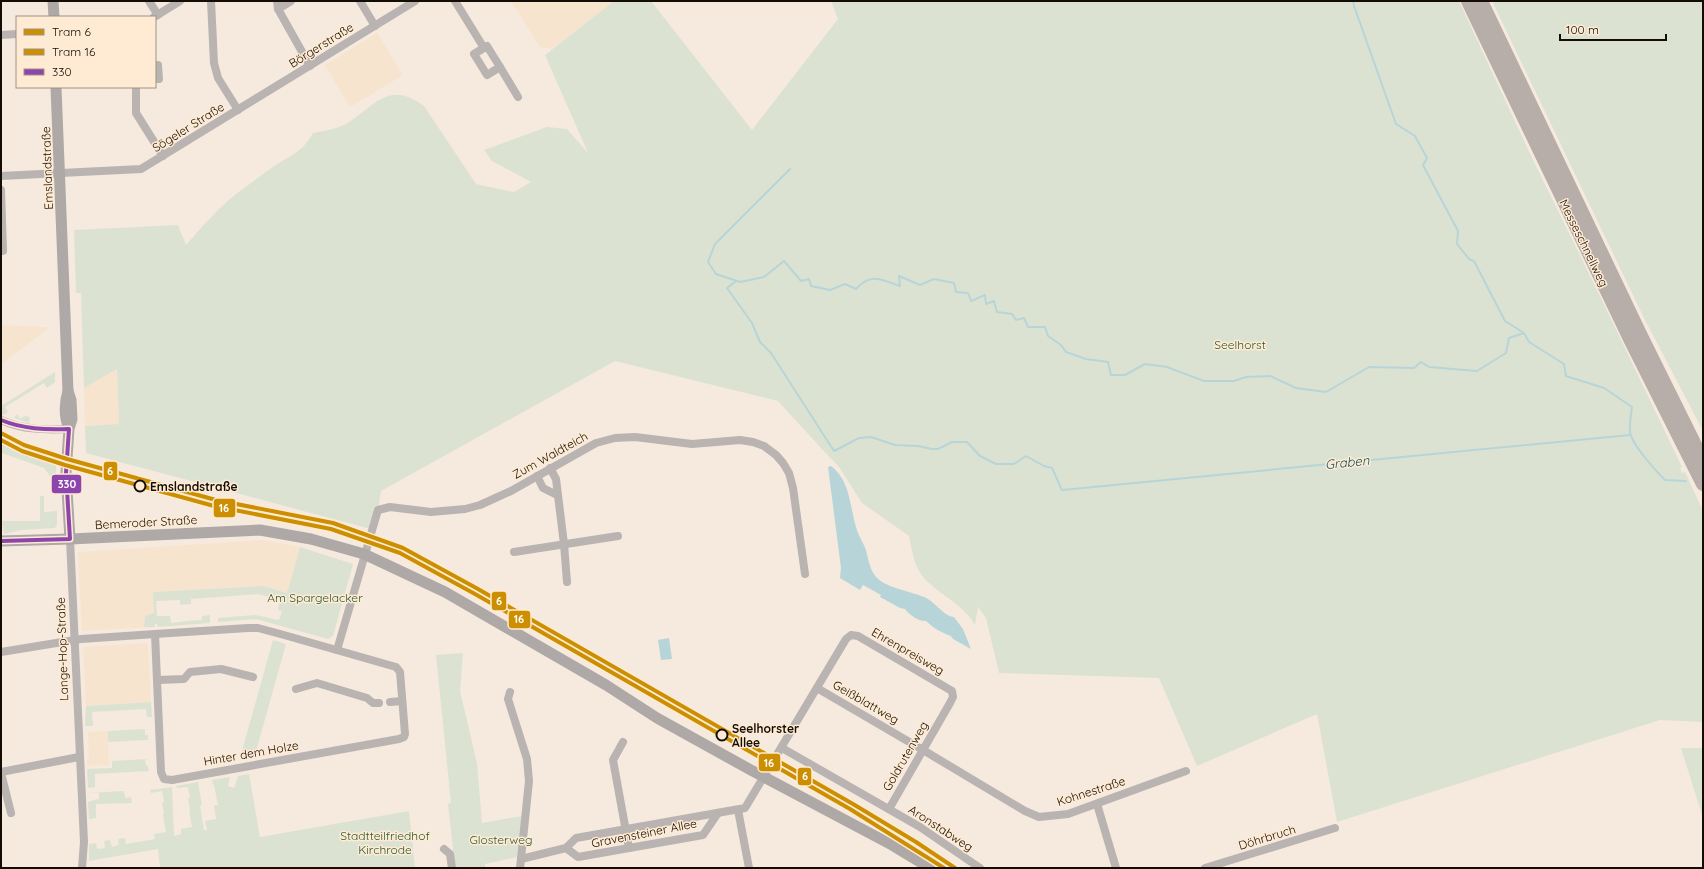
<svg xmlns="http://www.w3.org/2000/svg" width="1704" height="869" font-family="Quicksand,sans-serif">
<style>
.built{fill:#f7e4ce}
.green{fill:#dce2d2}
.water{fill:#b7d5d9}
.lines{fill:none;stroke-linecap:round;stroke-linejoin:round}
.stream{stroke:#b7d5d9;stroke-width:2}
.street{stroke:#b9b3b1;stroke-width:8}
.secondary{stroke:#aea8a6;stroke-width:11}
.highway{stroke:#b7aeaa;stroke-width:14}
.bus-1-casing{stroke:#ffebd3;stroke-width:7}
.bus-1{stroke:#8e44ad;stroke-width:4}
.tram-1-casing{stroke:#ffebd3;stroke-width:7}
.tram-2-casing{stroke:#ffebd3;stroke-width:7}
.tram-1{stroke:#cb8f01;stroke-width:4}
.tram-2{stroke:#cb8f01;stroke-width:4}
.stop-dot{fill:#ffebd3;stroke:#130d05;stroke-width:2}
.labels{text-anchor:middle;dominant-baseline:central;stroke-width:3;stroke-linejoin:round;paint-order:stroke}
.street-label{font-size:12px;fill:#130d05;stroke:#ffebd3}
.park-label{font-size:12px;fill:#27562f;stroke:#ffebd3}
.stop-label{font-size:12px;font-weight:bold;fill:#130d05;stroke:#ffebd3;text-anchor:start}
.water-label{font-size:13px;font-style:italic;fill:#105360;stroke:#ffebd3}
.line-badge{stroke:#ffebd3;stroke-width:1.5}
.badge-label{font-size:11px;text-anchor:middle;font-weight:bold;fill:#fff}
</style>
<rect width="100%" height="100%" fill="#f5eadd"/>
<!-- built -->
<g class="built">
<polygon points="511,1 614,1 552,49 540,47"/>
<polygon points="377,33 403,75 350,107 325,65"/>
<polygon points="1,325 47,327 48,329 1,364"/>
<polygon points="117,369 119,424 85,426 84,388"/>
<polygon points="264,540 300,547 287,593 264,586 153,592 155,627 82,631 78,552"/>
<polygon points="146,643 148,646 151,702 86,706 83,647"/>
<polygon points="108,731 109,765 87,766 87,760 89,760 88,732"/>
</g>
<!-- green -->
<g class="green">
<path d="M614 1H651L752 130 838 19 831 1H1459L1533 160 1600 296 1682 467 1680 468 1682 473 1685 472 1703 511V722L1660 720 1337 822 1317 714 1197 766 1159 678 999 673 986 618 978 607 975 625C963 604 941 596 925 579 914 568 912 550 909 536L862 503 839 467 820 447 778 401 615 361 381 491 378 510 371 529 86 453 85 426 119 424 117 369 84 388 81 293H76L74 230 178 225 186 245C202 227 217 209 236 194 249 184 263 174 276 165 293 154 302 152 313 133 324 131 336 129 346 124 374 107 388 79 424 106L476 184 514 192 531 182 492 161 484 150 547 127 567 129 588 153 545 55Z"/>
<polygon points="1492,1 1703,1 1703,431 1644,318"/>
<polygon points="55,372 55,382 47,388 44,383 5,407 8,412 4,415 2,414 1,406"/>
<polygon points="17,414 20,419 25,416 30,417 29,423 14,418"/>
<polygon points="2,440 24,451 52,461 52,464 56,465 56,477 52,478 44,468 2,453"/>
<polygon points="40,496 44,496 44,512 57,511 57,524 55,528 21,530 4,534 2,521 40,521"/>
<polygon points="300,547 353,564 333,636 328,639 256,619 218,622 218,618 255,615 279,620 282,611 278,610 280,600 258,594 191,599 191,604 180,605 180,600 156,601 157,616 170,616 171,623 187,621 187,624 187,621 202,620 202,616 210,615 210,623 158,627 157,624 155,624 155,627 144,627 145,616 154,613 153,592 264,586 287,593"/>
<polygon points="273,640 286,644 255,755 240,758"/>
<polygon points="463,653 460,691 477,763 482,823 522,816 517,857 485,864 485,868 448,868 447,860 454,859 448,804 451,803 436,655"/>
<polygon points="151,702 152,717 147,717 146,709 92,712 93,726 85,726 86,706"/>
<polygon points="145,729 145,735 148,735 148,740 108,742 108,731"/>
<polygon points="1681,748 1703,748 1703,818"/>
<polygon points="148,759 145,760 146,765 148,766 149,771 95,774 95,787 88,788 87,769 112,768 112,761"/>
<polygon points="249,774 260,837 409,811 415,868 160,868 158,849 89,861 89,844 96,843 97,849 105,848 104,841 110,840 112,847 119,845 118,839 125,838 126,844 155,839 154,834 166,832 163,815 164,814 162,803 164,802 162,791 151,793 150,790 172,787 174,836 181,834 181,829 192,827 189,810 190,810 188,798 190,798 188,787 177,788 176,786 198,782 202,805 200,806 204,830 207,830 205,821 216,819 214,805 218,805 214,785 213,785 212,780 230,777 228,786 234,788 238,776"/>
<polygon points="124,791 125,798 131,797 132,803 96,804 96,818 89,819 88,802 99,799 99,793 88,793"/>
</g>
<!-- water -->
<g class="water">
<path d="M831 466C850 480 850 507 856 527 858 535 863 542 866 550 868 558 870 571 877 578 887 588 910 591 924 597 936 602 943 616 954 617L963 629 971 649 953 639 951 636C940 632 935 629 926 621 920 622 909 615 905 609L900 608 880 597 881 595 863 585 860 590 840 578 841 568 828 467Z"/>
<polygon points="669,638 672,659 661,660 658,640"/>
</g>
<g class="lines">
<!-- stream -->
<g class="stream">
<polyline points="1353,1 1354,6 1396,124 1415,136 1427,158 1423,165 1458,231 1457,244 1469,259 1474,261 1505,321 1524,333"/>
<path d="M790 169 715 244 708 262 716 274 740 282 764 277 784 261 801 281 809 279 811 286 830 290 845 284 856 289C872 272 881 280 900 286L899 276 920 285 934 279 954 283 956 292 968 293 971 301 985 295 986 304 994 301 997 312 1012 314 1016 320 1024 318 1028 327H1045L1048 336 1061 345 1066 352 1086 359 1108 362 1111 375H1125L1145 364 1167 367 1204 381H1234L1246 377 1270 376 1296 388 1326 392 1369 367 1414 368 1421 362 1429 367 1477 371 1506 353 1509 338 1524 333 1529 342 1564 364 1566 376 1604 388 1632 407C1631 416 1629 424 1630 432 1632 445 1656 471 1665 480L1686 481"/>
<polyline points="736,281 727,288 752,323 760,342 771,353 834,451 859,438 871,437 895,445 918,446 932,449 938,449 952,442 967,442 980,456 996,464 1014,464 1026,456 1044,466 1052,468 1062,490 1630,435"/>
</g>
<!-- street -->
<g class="street">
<polyline points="149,1 158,15"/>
<polyline points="211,1 214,63 218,78 238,110"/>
<polyline points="277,1 278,9 310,66"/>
<polyline points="360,1 375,26"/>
<polyline points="455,1 484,48"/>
<polyline points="278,9 291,1"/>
<polyline points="154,17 180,1"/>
<polyline points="1,35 17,34"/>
<polygon points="487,46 500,67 487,75 474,54"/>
<polyline points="155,65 158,65 159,79 155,79"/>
<polyline points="500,67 518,97"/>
<polyline points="136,87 136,113 163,156"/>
<polyline points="1,176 141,169 415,1"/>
<polyline points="1,190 3,251 1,251"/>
<path d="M1 420C23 430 45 430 69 429"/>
<polyline points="550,468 556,479 564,544 567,582"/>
<polyline points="537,476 543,488 557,495"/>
<polyline points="70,539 84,842 82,868"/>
<polyline points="514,552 618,536"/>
<polygon points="248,628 258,628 284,635 396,667 400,672 405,734 404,737 399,739 172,780 164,779 161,772 155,634"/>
<polyline points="337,650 378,510 390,507 431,512 465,509 480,505 511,491 596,443 615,438 635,437 692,444 740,440 753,442 764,446 776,455 783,463 789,473 793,488 805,574"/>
<polyline points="1,652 81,639 155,634"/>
<polyline points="158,680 184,679 190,672 221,669 253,677"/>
<polyline points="817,688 923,750 1025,811 1039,817 1068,814 1186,771"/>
<polyline points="296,689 317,683 367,698 373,703 379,703"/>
<polyline points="510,692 508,699 527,759 529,781 520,868"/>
<polyline points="390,702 402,701"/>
<polyline points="623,742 613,760 629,848"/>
<polyline points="782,748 920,827 980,868"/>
<polyline points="1,772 79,757"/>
<polyline points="1,773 11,813"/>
<polyline points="1097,804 1116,868"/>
<polyline points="738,810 749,868"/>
<polyline points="566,848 578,857 703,835 718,813"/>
<polyline points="444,849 450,854 452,868"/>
<polyline points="521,859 566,848 576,838 745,808 846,639 851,635 858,636 952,691 953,697 950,703 889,809"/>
<polyline points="1205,868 1335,828"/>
</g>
<!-- secondary -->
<g class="secondary">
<polyline points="53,1 54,17"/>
<polyline points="56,87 68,391"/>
<path d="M69 429C64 416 64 404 68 391L71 400 72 419 69 429 66 473 70 539"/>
<polyline points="1,541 70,539 260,530 311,539 364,554 445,592 606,685 657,718 749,769 892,845 930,868"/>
</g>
<!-- highway -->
<g class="highway">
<polyline points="1468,1 1631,341 1703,484"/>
<polyline points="1481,1 1641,336 1703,461"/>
</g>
<defs>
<path id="bus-1" d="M1 420C23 429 45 430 69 429L66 473 70 539 1 541"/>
</defs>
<!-- bus-1 casing -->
<use href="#bus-1" class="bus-1-casing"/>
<!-- bus-1 -->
<use href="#bus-1" class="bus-1"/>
<defs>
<polyline id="tram-1" points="1,433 24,445 67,459 216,500 333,523 403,548 478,589 853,804 916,842 955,868"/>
<polyline id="tram-2" points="1,440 22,451 65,465 214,506 331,529 400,553 475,594 850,809 944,868"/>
</defs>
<!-- tram-1 casing -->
<use href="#tram-1" class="tram-1-casing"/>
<!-- tram-2 casing -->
<use href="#tram-2" class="tram-2-casing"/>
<!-- tram-1 -->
<use href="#tram-1" class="tram-1"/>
<!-- tram-2 -->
<use href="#tram-2" class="tram-2"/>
</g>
<!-- markers -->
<g class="stop-dot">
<circle cx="140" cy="486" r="5.5"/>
<circle cx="722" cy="735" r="5.5"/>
</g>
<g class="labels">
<!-- street labels -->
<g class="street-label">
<text transform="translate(321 45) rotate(-32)">Börgerstraße</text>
<text transform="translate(188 127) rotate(-32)">Sögeler Straße</text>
<text transform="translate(47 168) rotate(-92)">Emslandstraße</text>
<text transform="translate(1584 243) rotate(64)">Messeschnellweg</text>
<text transform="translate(550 455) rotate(-29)">Zum Waldteich</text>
<text transform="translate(146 522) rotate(-3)">Bemeroder Straße</text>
<text transform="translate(62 649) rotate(-92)">Lange-Hop-Straße</text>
<text transform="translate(908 651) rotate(30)">Ehrenpreisweg</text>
<text transform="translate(866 702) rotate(30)">Geißblattweg</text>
<text transform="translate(251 753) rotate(-10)">Hinter dem Holze</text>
<text transform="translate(905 756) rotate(-60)">Goldrutenweg</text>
<text transform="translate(1091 791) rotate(-18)">Kohnestraße</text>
<text transform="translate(941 828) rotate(33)">Aronstabweg</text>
<text transform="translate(644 833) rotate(-11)">Gravensteiner Allee</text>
<text transform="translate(1267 837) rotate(-17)">Döhrbruch</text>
</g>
<!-- park labels -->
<g class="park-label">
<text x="1240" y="344">Seelhorst</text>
<text x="315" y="597">Am Spargelacker</text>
<text x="385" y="835">Stadtteilfriedhof<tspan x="385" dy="14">Kirchrode</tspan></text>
<text x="501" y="839">Glosterweg</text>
</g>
<!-- stop labels -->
<g class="stop-label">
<text x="150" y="486">Emslandstraße</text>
<text x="732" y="728">Seelhorster<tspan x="732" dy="14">Allee</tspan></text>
</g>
<!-- water labels -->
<g class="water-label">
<text transform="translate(1347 462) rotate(-6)">Graben</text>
</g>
</g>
<g class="line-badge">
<rect x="103" y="461" width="15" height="20" rx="4" fill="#cb8f01"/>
<rect x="51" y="474" width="31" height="20" rx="4" fill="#8e44ad"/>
<rect x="213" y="498" width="23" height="20" rx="4" fill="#cb8f01"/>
<rect x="491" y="591" width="16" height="20" rx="4" fill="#cb8f01"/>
<rect x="508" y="610" width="23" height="19" rx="4" fill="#cb8f01"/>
<rect x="758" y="753" width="23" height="19" rx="4" fill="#cb8f01"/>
<rect x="797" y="767" width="15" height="19" rx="4" fill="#cb8f01"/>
</g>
<g class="badge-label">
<text x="110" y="475">6</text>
<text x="67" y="488">330</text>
<text x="224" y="512">16</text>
<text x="499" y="605">6</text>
<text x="519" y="623">16</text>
<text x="769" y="767">16</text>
<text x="805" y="780">6</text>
</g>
<!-- border -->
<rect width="1704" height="869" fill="none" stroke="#130d05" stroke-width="4"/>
<!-- legend -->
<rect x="16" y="16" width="140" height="72" fill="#ffebd3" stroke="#a19281"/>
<rect x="24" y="29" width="20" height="6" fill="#cb8f01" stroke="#a19281"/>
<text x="52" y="36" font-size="12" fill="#130d05">Tram 6</text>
<rect x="24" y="49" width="20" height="6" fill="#cb8f01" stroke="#a19281"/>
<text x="52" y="56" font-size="12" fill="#130d05">Tram 16</text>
<rect x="24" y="69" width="20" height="6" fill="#8e44ad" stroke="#a19281"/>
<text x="52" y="76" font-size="12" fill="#130d05">330</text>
<!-- scale -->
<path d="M1560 34v6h106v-6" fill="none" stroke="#130d05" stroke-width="2"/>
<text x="1566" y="34" font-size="12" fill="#130d05" stroke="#ffebd3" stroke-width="3" paint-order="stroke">100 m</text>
</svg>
